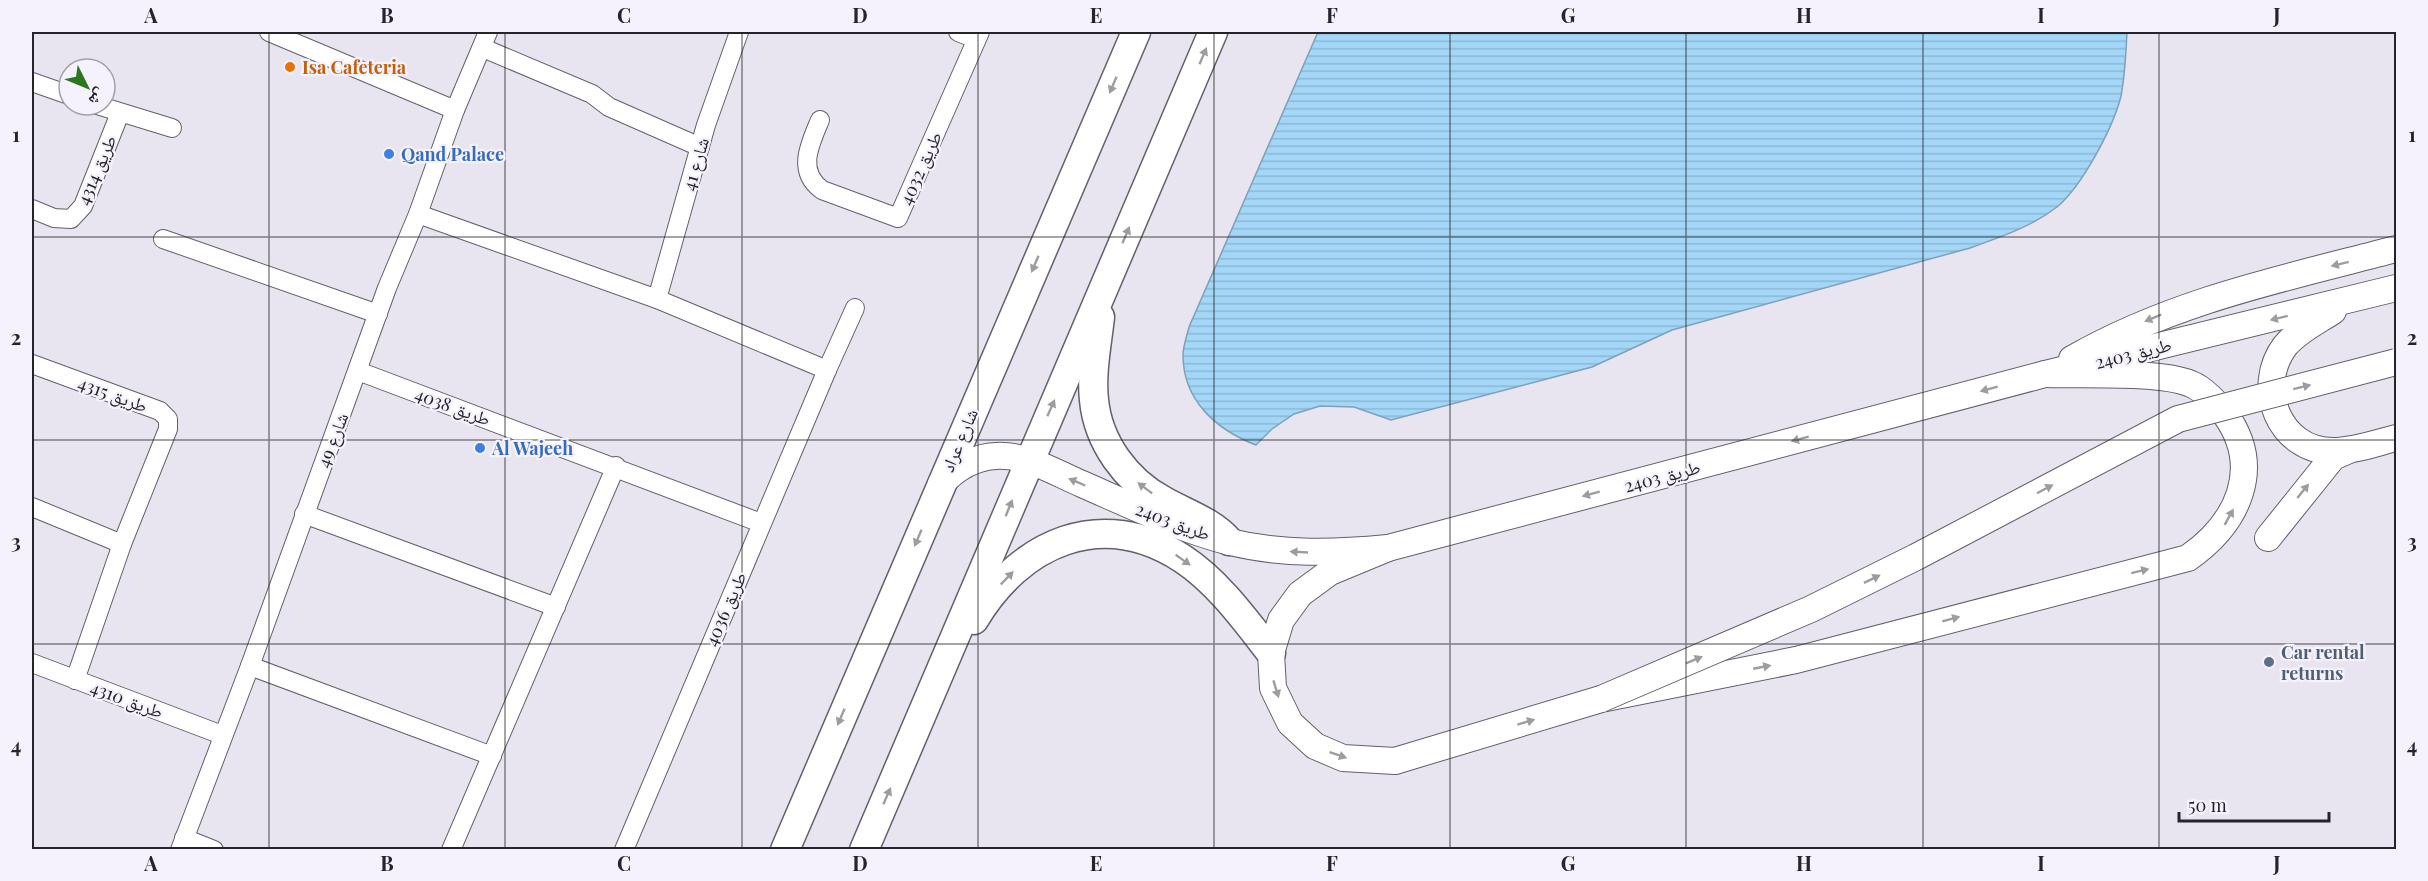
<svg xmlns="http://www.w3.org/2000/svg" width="2428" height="881" font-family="'Playfair Display','Noto Naskh Arabic',serif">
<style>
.water{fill:url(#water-rules);stroke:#7da1b9;stroke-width:1.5}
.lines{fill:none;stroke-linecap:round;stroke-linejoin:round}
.minor-casing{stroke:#62606a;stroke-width:20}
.secondary-casing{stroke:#62606a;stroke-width:28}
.primary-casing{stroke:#62606a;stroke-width:31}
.minor{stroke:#fff;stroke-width:18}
.secondary{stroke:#fff;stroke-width:26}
.primary{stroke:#fff;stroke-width:28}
.secondary-bridge-casing{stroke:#62606a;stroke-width:28;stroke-linecap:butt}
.secondary-bridge{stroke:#fff;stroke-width:26}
.oneway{fill:#9d9c9e}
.grid{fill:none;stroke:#252428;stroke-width:1.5;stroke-opacity:0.55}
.food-dot{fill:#e8710a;stroke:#f5f2fe;stroke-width:2}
.shop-dot{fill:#3f7fe0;stroke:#f5f2fe;stroke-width:2}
.service-dot{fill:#5c6f8a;stroke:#f5f2fe;stroke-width:2}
.labels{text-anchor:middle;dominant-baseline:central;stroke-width:4.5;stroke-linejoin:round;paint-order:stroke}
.food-label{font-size:18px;font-weight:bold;fill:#c56008;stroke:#f5f2fe;text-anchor:start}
.shop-label{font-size:18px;font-weight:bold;fill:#366cbe;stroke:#f5f2fe;text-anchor:start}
.street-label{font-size:18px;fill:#252428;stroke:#f5f2fe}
.service-label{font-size:18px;font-weight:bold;fill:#4e5e75;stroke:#f5f2fe;text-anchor:start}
.neatline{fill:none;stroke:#252428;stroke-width:2}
.grid-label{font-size:20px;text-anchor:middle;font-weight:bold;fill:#252428}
</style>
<defs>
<pattern id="water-rules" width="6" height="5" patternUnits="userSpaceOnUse" patternTransform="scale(1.5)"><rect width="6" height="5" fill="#a3d6f7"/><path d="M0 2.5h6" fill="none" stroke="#8cb8d4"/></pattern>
</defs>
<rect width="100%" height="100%" fill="#e8e5f1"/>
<!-- water -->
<path class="water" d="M1318 32H2127C2126 53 2125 75 2121 96 2113 128 2082 186 2057 207 2031 227 2000 237 1970 248L1672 330 1592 367 1391 420 1354 407 1320 406 1294 414 1272 429 1256 445C1217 430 1183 401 1183 355 1183 346 1187 336 1189 327Z"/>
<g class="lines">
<defs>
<g id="minor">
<polyline points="269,32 455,110"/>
<polyline points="958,32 976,39"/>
<polyline points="483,48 592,94 609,107 700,147"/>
<polyline points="32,82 69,95"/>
<polyline points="97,105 172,128"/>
<path d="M820 120C810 144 796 171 822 190L898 218 980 32"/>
<polyline points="32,209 54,218 71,219 83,206 120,113"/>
<polyline points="418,214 657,299 827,370 624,850"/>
<polyline points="163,239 378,314"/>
<polyline points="657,299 706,125 739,32"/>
<polyline points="32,364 160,411 168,419 168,429 122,544 75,680"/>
<polyline points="827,370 855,308"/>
<polyline points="358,371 761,523"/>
<polyline points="32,507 122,544"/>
<polyline points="304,514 556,607"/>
<polyline points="32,663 222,735"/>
<polyline points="250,666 492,756"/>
<polyline points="184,838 214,850"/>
<polyline points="180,850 250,666 387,288 418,214 455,110 488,32"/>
<polyline points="451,850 616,466"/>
</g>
<g id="secondary">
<path d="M2333 311C2318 321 2297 331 2285 346 2254 387 2279 451 2333 451 2354 451 2376 443 2396 438"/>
<path d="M2072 359C2173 301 2285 278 2396 249"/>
<path d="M941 484C956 468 974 457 996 456 1026 454 1056 473 1082 484 1130 505 1179 529 1230 542 1283 555 1335 553 1388 548L2045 374 2396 288"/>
<polyline points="2268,538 2333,457 2349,450"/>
<path d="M1388 548 1330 572 1300 594 1281 620 1271 653 1273 688 1290 723 1315 746 1343 758 1395 761 1601 699 1796 660 2188 558C2238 523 2264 468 2225 414 2216 403 2204 389 2191 384 2162 371 2080 375 2045 374"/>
</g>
<g id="primary">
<path d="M1100 317C1097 344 1091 373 1094 400 1098 442 1126 481 1164 501 1187 514 1211 521 1229 541"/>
<path d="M974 620C1020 542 1102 506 1183 559 1218 582 1246 621 1271 653"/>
<polyline points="785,850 1136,32"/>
<polyline points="864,850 1213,32"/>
</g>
</defs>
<!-- minor casing -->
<use href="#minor" class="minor-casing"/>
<!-- secondary casing -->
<use href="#secondary" class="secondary-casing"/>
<!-- primary casing -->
<use href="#primary" class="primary-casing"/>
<!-- minor -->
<use href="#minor" class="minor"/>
<!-- secondary -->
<use href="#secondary" class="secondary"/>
<!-- primary -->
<use href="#primary" class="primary"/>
<defs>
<polyline id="secondary-bridge" points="1601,699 1811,609 1916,557 2178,419 2396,362"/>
</defs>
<!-- secondary-bridge casing -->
<use href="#secondary-bridge" class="secondary-bridge-casing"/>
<!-- secondary-bridge -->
<use href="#secondary-bridge" class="secondary-bridge"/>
</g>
<!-- one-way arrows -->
<defs><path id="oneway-solid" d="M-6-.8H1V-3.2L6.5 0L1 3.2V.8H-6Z" transform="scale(1.5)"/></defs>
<g class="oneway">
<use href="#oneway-solid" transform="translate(1203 56) rotate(-67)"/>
<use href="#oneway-solid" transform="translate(1113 85) rotate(113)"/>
<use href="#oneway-solid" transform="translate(1126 235) rotate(-67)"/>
<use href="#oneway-solid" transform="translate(1035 264) rotate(113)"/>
<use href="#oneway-solid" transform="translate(2340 264) rotate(166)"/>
<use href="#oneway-solid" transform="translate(2153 318) rotate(157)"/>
<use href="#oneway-solid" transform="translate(2279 318) rotate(166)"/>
<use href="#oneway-solid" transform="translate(2302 387) rotate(-14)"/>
<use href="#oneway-solid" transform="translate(1989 389) rotate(165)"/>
<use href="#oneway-solid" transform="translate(1051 408) rotate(-66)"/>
<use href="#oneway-solid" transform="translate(1800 439) rotate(165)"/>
<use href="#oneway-solid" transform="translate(1077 482) rotate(-157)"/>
<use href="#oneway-solid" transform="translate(1145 488) rotate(-143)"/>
<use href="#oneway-solid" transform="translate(2045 489) rotate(-28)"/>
<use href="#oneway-solid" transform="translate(2303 491) rotate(-51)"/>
<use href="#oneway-solid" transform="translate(1591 494) rotate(165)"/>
<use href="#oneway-solid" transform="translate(1009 508) rotate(-68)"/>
<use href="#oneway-solid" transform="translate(2229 517) rotate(-61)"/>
<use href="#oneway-solid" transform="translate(918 538) rotate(113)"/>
<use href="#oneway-solid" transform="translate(1299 552) rotate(-177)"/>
<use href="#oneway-solid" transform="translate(1183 560) rotate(35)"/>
<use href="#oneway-solid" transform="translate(2140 571) rotate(-14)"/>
<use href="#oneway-solid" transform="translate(1007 578) rotate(-46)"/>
<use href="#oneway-solid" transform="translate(1872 579) rotate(-26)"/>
<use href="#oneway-solid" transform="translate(1951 619) rotate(-15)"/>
<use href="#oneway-solid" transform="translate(1694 660) rotate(-23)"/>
<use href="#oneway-solid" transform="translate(1762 667) rotate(-11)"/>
<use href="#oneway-solid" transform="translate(1276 689) rotate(73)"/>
<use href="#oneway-solid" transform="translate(841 717) rotate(113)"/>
<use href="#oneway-solid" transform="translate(1526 722) rotate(-17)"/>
<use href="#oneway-solid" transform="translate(1338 755) rotate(19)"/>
<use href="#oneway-solid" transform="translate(887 796) rotate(-66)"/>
</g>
<!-- grid -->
<path class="grid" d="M269 32V850M505 32V850M742 32V850M978 32V850M1214 32V850M1450 32V850M1686 32V850M1923 32V850M2159 32V850M32 237H2396M32 440H2396M32 644H2396"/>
<!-- markers -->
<circle class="food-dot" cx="290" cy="67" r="6"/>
<g class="shop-dot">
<circle cx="389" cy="154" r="6"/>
<circle cx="480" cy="448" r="6"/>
</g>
<circle class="service-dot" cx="2269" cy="662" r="6"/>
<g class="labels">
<!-- food labels -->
<g class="food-label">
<text x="302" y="67">Isa Cafeteria</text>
</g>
<!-- shop labels -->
<g class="shop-label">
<text x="401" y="154">Qand Palace</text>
<text x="492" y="448">Al Wajeeh</text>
</g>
<!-- street labels -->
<g class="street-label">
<text transform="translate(695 164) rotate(-74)">شارع 41</text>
<text transform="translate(920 168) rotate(-66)">طريق 4032</text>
<text transform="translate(96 170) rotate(-67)">طريق 4314</text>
<text transform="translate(2133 353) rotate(-14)">طريق 2403</text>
<text transform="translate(113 394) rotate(20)">طريق 4315</text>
<text transform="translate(453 406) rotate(20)">طريق 4038</text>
<text transform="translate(332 440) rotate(-69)">شارع 49</text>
<text transform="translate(959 440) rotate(-67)">شارع عراد</text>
<text transform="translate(1662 476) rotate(-15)">طريق 2403</text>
<text transform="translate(1173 521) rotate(20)">طريق 2403</text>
<text transform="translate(725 609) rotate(-67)">طريق 4036</text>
<text transform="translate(127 699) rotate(20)">طريق 4310</text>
</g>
<!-- service labels -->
<g class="service-label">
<text x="2281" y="652">Car rental<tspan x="2281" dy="21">returns</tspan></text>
</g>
</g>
<!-- border -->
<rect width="2428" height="881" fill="none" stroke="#f5f2fe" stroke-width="66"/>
<!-- north arrow -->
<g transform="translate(87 87) rotate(133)"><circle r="28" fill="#f5f2fe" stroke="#a2a0a8" stroke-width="1.5"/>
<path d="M0-4.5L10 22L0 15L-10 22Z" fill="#2a771e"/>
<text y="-9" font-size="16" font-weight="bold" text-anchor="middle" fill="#252428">ش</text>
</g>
<!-- scale -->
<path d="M2179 812v9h150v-9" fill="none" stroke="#252428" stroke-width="3"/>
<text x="2188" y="812" font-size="18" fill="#252428" stroke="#f5f2fe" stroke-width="4.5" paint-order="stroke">50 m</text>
<rect x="33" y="33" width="2362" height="815" class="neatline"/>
<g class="grid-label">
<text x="151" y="23">A</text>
<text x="387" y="23">B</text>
<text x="624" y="23">C</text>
<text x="860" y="23">D</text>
<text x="1096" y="23">E</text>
<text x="1332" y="23">F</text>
<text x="1568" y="23">G</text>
<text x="1804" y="23">H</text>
<text x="2041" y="23">I</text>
<text x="2277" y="23">J</text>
<text x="16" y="142">1</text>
<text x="2412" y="142">1</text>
<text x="16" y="345">2</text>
<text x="2412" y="345">2</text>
<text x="16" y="549">3</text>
<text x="2412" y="549">3</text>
<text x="16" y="753">4</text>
<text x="2412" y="753">4</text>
<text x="151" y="871">A</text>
<text x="387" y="871">B</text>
<text x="624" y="871">C</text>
<text x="860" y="871">D</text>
<text x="1096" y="871">E</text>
<text x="1332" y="871">F</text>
<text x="1568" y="871">G</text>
<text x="1804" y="871">H</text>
<text x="2041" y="871">I</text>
<text x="2277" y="871">J</text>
</g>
</svg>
